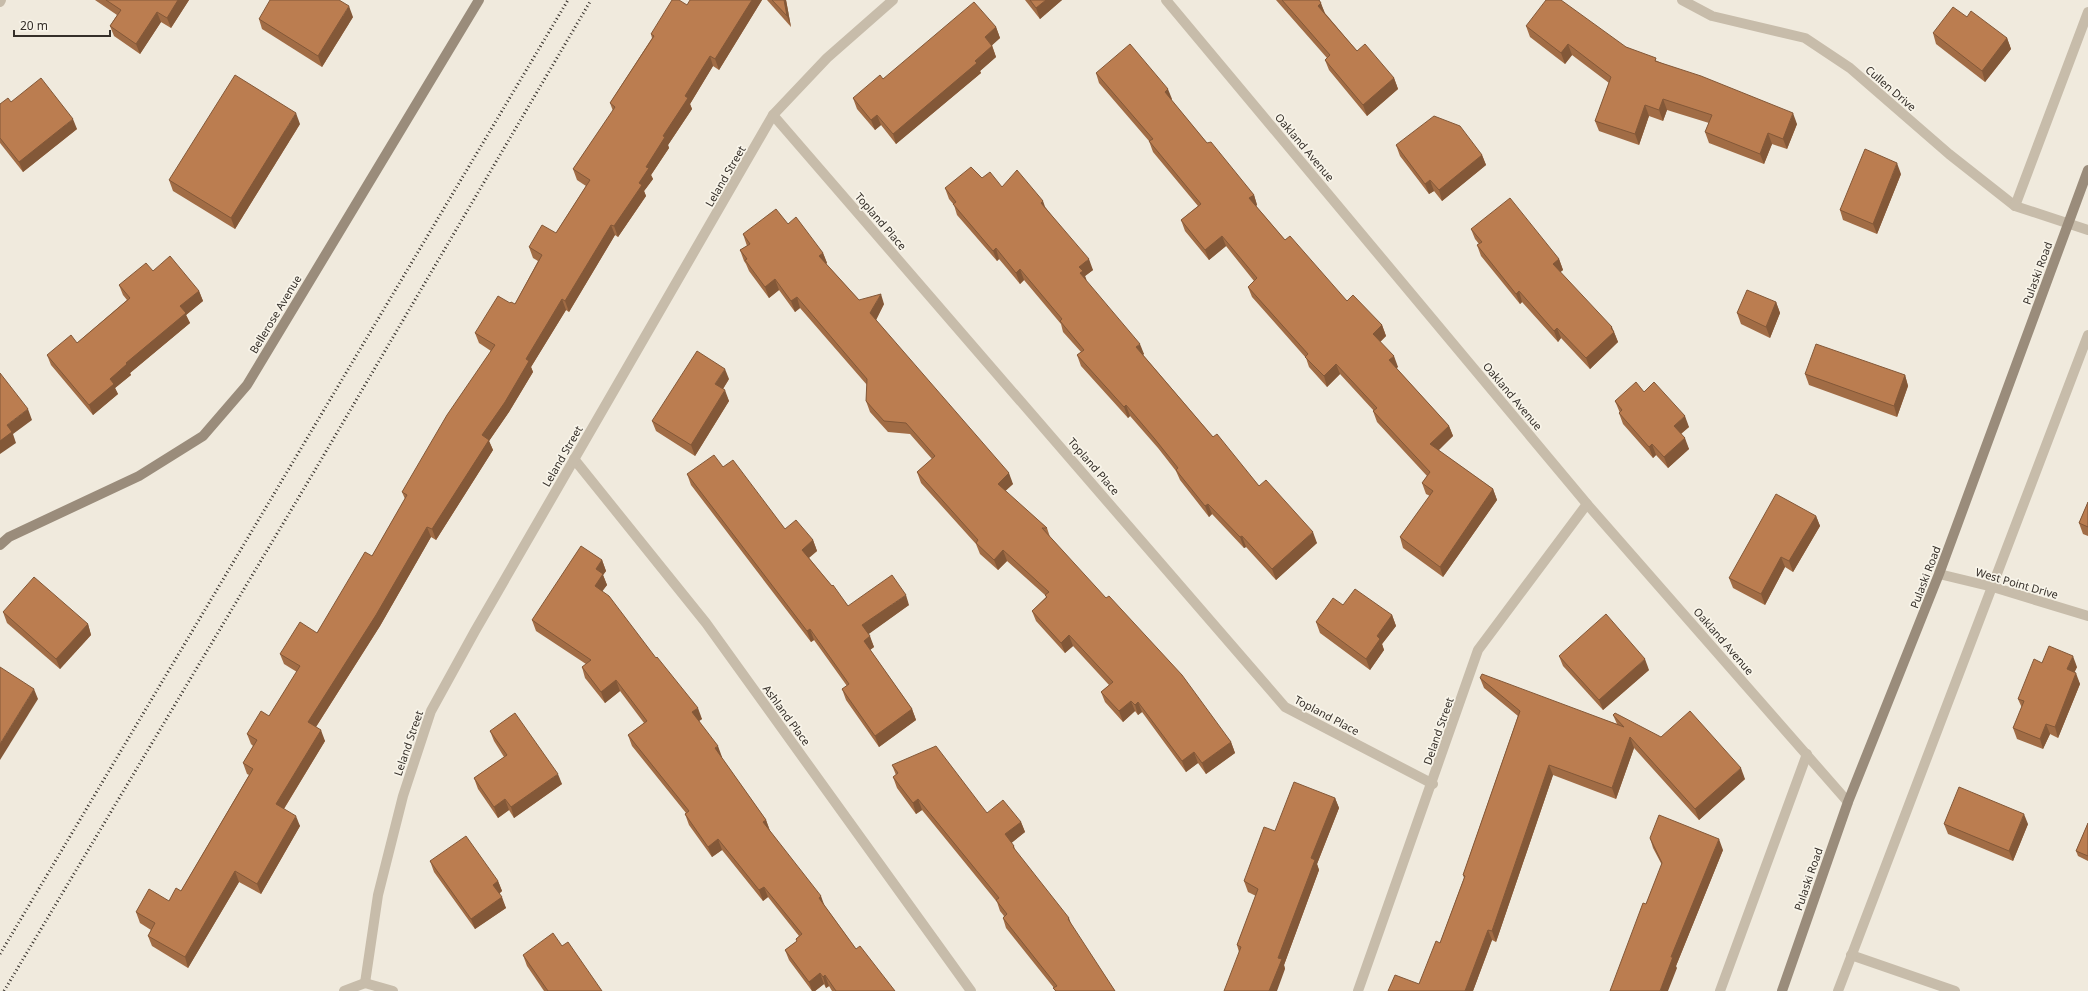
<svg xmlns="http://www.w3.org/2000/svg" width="2088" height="991" font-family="'Noto Sans',sans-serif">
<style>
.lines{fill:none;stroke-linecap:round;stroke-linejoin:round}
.lane{stroke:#c7bcaa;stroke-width:10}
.street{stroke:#c7bcaa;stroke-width:10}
.secondary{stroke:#9a8c7b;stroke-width:10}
.rail{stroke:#352f29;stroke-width:3;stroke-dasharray:1 3;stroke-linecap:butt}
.wall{fill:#a16c45}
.shaded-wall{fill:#835838}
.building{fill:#bb7d50;stroke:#835838}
.labels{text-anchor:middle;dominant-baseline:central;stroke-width:3.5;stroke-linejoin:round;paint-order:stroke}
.street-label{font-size:11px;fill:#352f29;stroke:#f8f4e9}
</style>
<rect width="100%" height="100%" fill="#f0eadd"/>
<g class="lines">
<!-- lane -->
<polyline class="lane" points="1851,955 1955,991"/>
<!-- street -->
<g class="street">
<polyline points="1166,0 1587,504 1848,802"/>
<polyline points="1682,0 1712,16 1805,38 1850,68 1949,154 2015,206 2088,230"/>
<polyline points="0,2 1,0"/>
<polyline points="773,115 1285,707 1433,784"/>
<polyline points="2015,206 2088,12"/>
<polyline points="574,459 706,623 971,991"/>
<polyline points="1939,574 1993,587 2088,616"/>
<polyline points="365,983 378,895 403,796 431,711 475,631 773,115 827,58 893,0"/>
<polyline points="365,983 393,991"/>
<polyline points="344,991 365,983"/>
<polyline points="1358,991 1478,650 1587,504"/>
<polyline points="1720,991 1807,754"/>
<polyline points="1838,991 2088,335"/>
</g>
<!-- secondary -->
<g class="secondary">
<polyline points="0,545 9,537 139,476 203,436 247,385 479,0"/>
<polyline points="1782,991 1848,802 1939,574 2088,170"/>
</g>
<!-- rail -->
<g class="rail">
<polyline points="0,954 568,0"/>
<polyline points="4,991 318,465 591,0"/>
</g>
</g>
<!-- wall -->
<g class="wall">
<polygon points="95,0 189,0 171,28 161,22 140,54 114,36 110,26 117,15"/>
<polygon points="762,0 719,70 713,66 690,104 692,109 668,145 669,148 651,175 653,179 644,191 646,196 618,237 615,235 569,312 566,310 531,367 533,372 509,412 489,441 493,450 436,540 431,537 380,626 316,727 325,741 284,809 300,826 261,894 239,882 188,968 152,946 148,936 151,930 140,923 136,912 169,901 181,891 249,775 247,774 243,763 253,746 251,744 247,734 269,716 297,672 284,664 280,654 317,633 372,556 405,499 402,492 491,351 479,343 475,333 510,303 515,304 538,261 533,258 529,247 556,233 586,186 577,180 573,169 613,111 610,103 652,38 651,34 687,5"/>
<polygon points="767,0 786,0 791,27"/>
<polygon points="1025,0 1062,0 1040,19"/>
<polygon points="1276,0 1319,0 1325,13 1357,51 1394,78 1398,89 1367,116 1329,70 1325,60 1327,58"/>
<polygon points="353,17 322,67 262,29 259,19"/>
<polygon points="1967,17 2007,38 2011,49 1985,82 1936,44 1933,33"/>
<polygon points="1526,26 1626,47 1797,124 1787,149 1772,144 1764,164 1709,143 1705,132 1709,123 1667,110 1663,121 1649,116 1639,145 1599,131 1595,121 1609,83 1572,55 1565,64 1530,37"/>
<polygon points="996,27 1000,38 992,45 996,57 980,71 981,73 896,144 881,125 875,130 857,109 853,98 883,79"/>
<polygon points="1096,73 1172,99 1171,100 1207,143 1254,195 1257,205 1256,206 1285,240 1347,301 1382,325 1386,336 1380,342 1398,367 1396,368 1449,426 1453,436 1438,450 1493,489 1497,500 1443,577 1403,548 1400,537 1430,496 1426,494 1422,483 1427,476 1377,422 1373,411 1374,411 1340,374 1327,387 1309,367 1306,358 1252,297 1248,287 1254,281 1226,246 1209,260 1185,231 1181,220 1198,206 1153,152 1149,141 1099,83"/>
<polygon points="11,102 77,129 23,172 0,143 0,104"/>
<polygon points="300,124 235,229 173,191 169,180"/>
<polygon points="1396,145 1482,155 1486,165 1442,201 1434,191 1429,194 1400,156"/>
<polygon points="1901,174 1877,234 1843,220 1840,210"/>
<polygon points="982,178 1002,187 1046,208 1093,270 1085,276 1086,281 1144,354 1143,355 1213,437 1259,486 1317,543 1276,580 1246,547 1244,548 1212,514 1209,517 1180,480 1176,471 1158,448 1130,416 1128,418 1081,366 1077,355 1081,352 1063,332 1061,324 1024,280 1020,284 999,259 997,261 957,215 954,205 949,199 945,188"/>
<polygon points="788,224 823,253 827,263 826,264 859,300 884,304 876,320 1013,484 1005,491 1047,528 1050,537 1231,742 1235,753 1206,774 1198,763 1186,772 1142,712 1138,715 1135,711 1123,722 1105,702 1101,692 1109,685 1073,646 1065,653 1036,621 1032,611 1046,597 1045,595 1007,561 998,570 980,554 976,544 921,483 917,472 932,459 910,434 888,432 870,412 866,401 867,385 800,308 795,312 779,290 769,298 749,271 746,264 744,261 740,250 747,246 743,234"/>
<polygon points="1471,229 1559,259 1563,270 1560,272 1614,332 1618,342 1590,369 1561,338 1558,342 1522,302 1520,304 1481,256 1477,245 1479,244 1475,239"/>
<polygon points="153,271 199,291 203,301 186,315 190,323 130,373 131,375 115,388 118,394 93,415 51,365 47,355 77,343 127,300 123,295 119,285"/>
<polygon points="1776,302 1780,313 1770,338 1741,324 1737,313"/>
<polygon points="1805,374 1905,375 1908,386 1897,417 1809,385"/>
<polygon points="729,379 723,389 729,401 695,456 656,431 652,421"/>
<polygon points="1644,392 1689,427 1681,434 1689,449 1668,468 1656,455 1653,458 1623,424 1619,413 1620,413 1615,401"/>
<polygon points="723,467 785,529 813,540 817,551 809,558 848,606 909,605 868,634 874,647 870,650 912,709 916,720 879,747 846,700 842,689 847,686 814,640 811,642 691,485 687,474"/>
<polygon points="2088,502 2088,536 2083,534 2079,523"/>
<polygon points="1816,516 1820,526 1793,572 1785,567 1765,605 1733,588 1729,578"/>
<polygon points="602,560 606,571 603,575 607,585 602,591 702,719 699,721 722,757 721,757 766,820 770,831 824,905 856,949 895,991 832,991 829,986 826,988 824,984 815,991 812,991 789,960 785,950 797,941 796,939 799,936 768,897 763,901 722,850 712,857 689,825 685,814 686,813 632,746 628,735 644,723 620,691 605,703 585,678 582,667 586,664 536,631 532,620"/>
<polygon points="1343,605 1392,615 1396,626 1382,644 1384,650 1370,670 1320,633 1316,622"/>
<polygon points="3,612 88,624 91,635 60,669 7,623"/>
<polygon points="1559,656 1649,670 1603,710 1563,666"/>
<polygon points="2042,663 2077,667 2074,672 2080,684 2058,738 2050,734 2043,749 2017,739 2013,728 2022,708 2018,699"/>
<polygon points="1480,678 1617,724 1613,715 1745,779 1699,820 1634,748 1616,799 1553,775 1496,942 1492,940 1473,991 1388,991 1419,984 1440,943 1464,878 1463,875 1518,716 1484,688"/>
<polygon points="490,731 562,784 514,818 509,810 498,818 478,789 474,778 504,757 494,741"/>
<polygon points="892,765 987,813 1021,822 1025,832 1011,843 1014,846 1016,852 1072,927 1115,991 1055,991 1054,988 1006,928 1003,918 1004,916 1000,911 997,902 922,810 916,814 897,788 893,777 896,775"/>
<polygon points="1335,798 1339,808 1317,864 1319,870 1284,965 1285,969 1239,952 1237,945 1256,896 1248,892 1244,881 1275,831"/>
<polygon points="2088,823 2088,861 2078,856 2076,851"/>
<polygon points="1944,824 2028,824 2013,861 1948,834"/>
<polygon points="1650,838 1723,850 1676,966 1677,968 1646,904 1662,865 1653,848"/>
<polygon points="430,861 498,881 502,891 499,894 506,908 475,929 434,872"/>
<polygon points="523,955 602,991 544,991 527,966"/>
</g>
<!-- shaded-wall -->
<g class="shaded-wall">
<polygon points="178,0 189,0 171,28 167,18"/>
<polygon points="752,0 762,0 719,70 715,59"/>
<polygon points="784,0 786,0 791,27 787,16"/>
<polygon points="1046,0 1062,0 1040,19 1036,8"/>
<polygon points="1321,3 1325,14 1318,6"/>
<polygon points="349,6 353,17 322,67 318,56"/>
<polygon points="157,12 161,22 140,54 136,44"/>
<polygon points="996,27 1000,38 989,48 985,37"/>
<polygon points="2007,38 2011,49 1985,82 1982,71"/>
<polygon points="1568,44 1572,55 1565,64 1561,53"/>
<polygon points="992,46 996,57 980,71 981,73 896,144 893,134"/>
<polygon points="710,56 713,66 690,104 692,109 668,145 669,148 651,175 653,179 644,191 646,196 618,237 614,226 639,183 646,167 685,96"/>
<polygon points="1394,78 1398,89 1367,116 1363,105"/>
<polygon points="1168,89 1172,99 1169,102 1165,92"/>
<polygon points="1663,99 1667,110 1663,121 1659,110"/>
<polygon points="1645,105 1649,116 1639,145 1635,134"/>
<polygon points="296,113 300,124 235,229 231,218"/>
<polygon points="1793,113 1797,124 1787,149 1783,139"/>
<polygon points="877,115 881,125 875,130 871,120"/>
<polygon points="73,119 77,129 23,172 19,162"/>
<polygon points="1768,133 1772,144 1764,164 1760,154"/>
<polygon points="1482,155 1486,165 1442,201 1439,190"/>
<polygon points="1897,163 1901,174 1877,234 1873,224"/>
<polygon points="1430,180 1434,191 1429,194 1425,184"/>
<polygon points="1254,195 1257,205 1253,209 1249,198"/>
<polygon points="1043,201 1047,212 1041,203"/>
<polygon points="611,225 615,235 569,312 565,301"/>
<polygon points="1222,236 1226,246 1209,260 1205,250"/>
<polygon points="996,248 999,259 997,261 993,251"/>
<polygon points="823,253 827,263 823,266 819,256"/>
<polygon points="1089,259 1093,270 1085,276 1087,281 1080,273 1079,267"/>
<polygon points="1559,259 1563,270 1557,275 1553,264"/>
<polygon points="1020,269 1024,280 1020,284 1016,273"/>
<polygon points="775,279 779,290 769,298 765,287"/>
<polygon points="199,291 203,301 186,315 190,323 130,373 131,375 115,388 118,394 93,415 89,405 110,379 126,363 180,306"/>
<polygon points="1519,291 1522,302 1520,304 1516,294"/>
<polygon points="881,294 884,304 874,324 870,313"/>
<polygon points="797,297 800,308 795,312 791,301"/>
<polygon points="562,299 566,310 531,367 533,372 509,412 489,441 493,450 436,540 432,529 482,435 526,359"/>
<polygon points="1776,302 1780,313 1770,338 1766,327"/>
<polygon points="1382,325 1386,336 1377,345 1373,334"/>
<polygon points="1612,327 1618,342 1590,369 1586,358"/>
<polygon points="1557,328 1561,338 1558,342 1554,331"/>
<polygon points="1140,344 1144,354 1140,357 1136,347"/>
<polygon points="1394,356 1398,367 1393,371 1389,360"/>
<polygon points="1336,364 1340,374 1327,387 1324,376"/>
<polygon points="725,369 729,379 719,395 715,384"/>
<polygon points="1905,375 1908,386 1897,417 1894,406"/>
<polygon points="725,390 729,401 695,456 691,445"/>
<polygon points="1126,405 1130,416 1128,418 1124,407"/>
<polygon points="28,409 32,420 13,434 16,443 0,454 0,441 7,425"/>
<polygon points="1685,416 1689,427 1678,436 1674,426"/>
<polygon points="1449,426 1453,436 1434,455 1430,444"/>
<polygon points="1685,438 1689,449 1668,468 1664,457"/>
<polygon points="1652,444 1656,455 1653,458 1649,447"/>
<polygon points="1009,473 1013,484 1001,495 998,484"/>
<polygon points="1493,489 1497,500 1443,577 1440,567"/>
<polygon points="1208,504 1212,514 1209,517 1205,506"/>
<polygon points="1816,516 1820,526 1793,572 1789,561"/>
<polygon points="427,527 431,537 380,626 312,733 308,722"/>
<polygon points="1313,532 1317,543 1276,580 1272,569"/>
<polygon points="1242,536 1246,547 1244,548 1240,537"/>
<polygon points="813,540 817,551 806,560 802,550"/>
<polygon points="1003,550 1007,561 998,570 994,560"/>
<polygon points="1781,557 1785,567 1765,605 1761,594"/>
<polygon points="602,560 606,571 603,575 607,585 598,597 595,586 596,569"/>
<polygon points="906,595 909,605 866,636 862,625"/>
<polygon points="1392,615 1396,626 1382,644 1384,650 1370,670 1366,659 1377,636"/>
<polygon points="88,624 91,635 60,669 56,659"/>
<polygon points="810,629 814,640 811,642 807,631"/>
<polygon points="1069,635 1073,646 1065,653 1061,643"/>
<polygon points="870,636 874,647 867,652 864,641"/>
<polygon points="2073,656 2077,667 2071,680 2067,669"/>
<polygon points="1645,659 1649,670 1603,710 1599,700"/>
<polygon points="2076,673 2080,684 2058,738 2055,727"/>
<polygon points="616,680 620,691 605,703 601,692"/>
<polygon points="34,689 38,699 0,760 0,744"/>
<polygon points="1131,701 1135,711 1123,722 1119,711"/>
<polygon points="1138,702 1142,712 1138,715 1135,705"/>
<polygon points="698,708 702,719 696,723 692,712"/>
<polygon points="912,709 916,720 879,747 875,736"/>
<polygon points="2046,724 2050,734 2043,749 2040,739"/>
<polygon points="321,730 325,741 280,815 276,804"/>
<polygon points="1630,737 1634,748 1616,799 1612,788"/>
<polygon points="1231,742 1235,753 1206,774 1202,763"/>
<polygon points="718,746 722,757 719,759 715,748"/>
<polygon points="1194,752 1198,763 1186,772 1182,761"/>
<polygon points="1549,765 1553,775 1496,942 1492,931"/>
<polygon points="1741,768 1745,779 1699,820 1695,809"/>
<polygon points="558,774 562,784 514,818 511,807"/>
<polygon points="1335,798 1339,808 1317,864 1319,870 1284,965 1285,969 1277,991 1269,991 1278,958 1311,858"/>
<polygon points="505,799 509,810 498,818 494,807"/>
<polygon points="918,799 922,810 916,814 913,803"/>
<polygon points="2024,814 2028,824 2013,861 2009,851"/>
<polygon points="296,816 300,826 261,894 257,884"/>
<polygon points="766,820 770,831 763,822"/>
<polygon points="1021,822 1025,832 1009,845 1005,834"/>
<polygon points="718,839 722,850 712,857 708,847"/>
<polygon points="1719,839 1723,850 1676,966 1677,968 1668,991 1660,991 1671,957"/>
<polygon points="235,871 239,882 188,968 185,957"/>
<polygon points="498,881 502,891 497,895 493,885"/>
<polygon points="764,887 768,897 763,901 759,890"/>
<polygon points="821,896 825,907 819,898"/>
<polygon points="502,897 506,908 475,929 471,919"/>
<polygon points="1069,918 1073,929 1068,919"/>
<polygon points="1488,930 1492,940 1473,991 1465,991"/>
<polygon points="820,973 824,984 815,991 812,991 809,982"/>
<polygon points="825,975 829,986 826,988 823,977"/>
</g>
<!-- building -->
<g class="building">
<polygon points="106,0 178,0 167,18 157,12 136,44 110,26 121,10"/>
<polygon points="270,0 339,0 349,6 318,56 259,19"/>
<polygon points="672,0 679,0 687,5 690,0 752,0 715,59 710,56 685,96 688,98 663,136 665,137 646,167 649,168 639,183 642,185 614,226 611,225 565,301 562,299 526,359 529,361 505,402 482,435 489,440 432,529 427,527 376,615 308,722 321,730 276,804 296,816 257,884 235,871 185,957 148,936 155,923 136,912 149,889 169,901 176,888 181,891 253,769 243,763 257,740 247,734 261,711 269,716 300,666 280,654 300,622 317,633 365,552 372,556 407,495 402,492 447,415 495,345 475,333 498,296 510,303 511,302 515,304 542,255 529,247 542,225 556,233 590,180 573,169 615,107 610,103 654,36 651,34"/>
<polygon points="772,0 784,0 787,16"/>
<polygon points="1030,0 1046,0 1036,8"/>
<polygon points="1282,0 1319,0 1321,3 1318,6 1357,51 1365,44 1394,78 1363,105 1325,60 1330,55"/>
<polygon points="1546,0 1561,0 1626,47 1656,58 1655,61 1701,76 1793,113 1783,139 1768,133 1760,154 1705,132 1712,115 1663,99 1659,110 1645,105 1635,134 1595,121 1611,77 1568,44 1561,53 1526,26"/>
<polygon points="974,2 996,27 985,37 992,46 975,61 977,63 893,134 877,115 871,120 853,98 880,75 883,79"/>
<polygon points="1953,7 1967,17 1971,11 2007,38 1982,71 1933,33"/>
<polygon points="1130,44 1168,89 1165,92 1207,143 1211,142 1254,195 1249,198 1285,240 1290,236 1347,301 1353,295 1382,325 1373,334 1394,356 1389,360 1449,426 1430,444 1493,489 1440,567 1400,537 1433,491 1422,483 1430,472 1373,411 1377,408 1336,364 1324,376 1305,357 1308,354 1248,287 1257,278 1222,236 1205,250 1181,220 1201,204 1149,141 1153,139 1096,73"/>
<polygon points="235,75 296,113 231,218 169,180"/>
<polygon points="41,78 73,119 19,162 0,138 0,104 8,98 11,102"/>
<polygon points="1434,116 1460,126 1482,155 1439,190 1430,180 1425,184 1396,145"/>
<polygon points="1865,149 1897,163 1873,224 1840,210"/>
<polygon points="971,167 982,178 990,172 1002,187 1017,170 1043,201 1041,203 1089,259 1079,267 1083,271 1080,273 1140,344 1136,347 1213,437 1217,434 1259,486 1266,480 1313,532 1272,569 1242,536 1240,537 1208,504 1205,506 1176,470 1178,468 1154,438 1126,405 1124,407 1077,355 1084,350 1060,321 1062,319 1020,269 1016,273 996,248 993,251 953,204 956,202 945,188"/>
<polygon points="1510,198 1559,259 1553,264 1612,327 1611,328 1614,332 1586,358 1557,328 1554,331 1519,291 1516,294 1477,245 1482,242 1471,229"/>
<polygon points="776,209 788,224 796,217 823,253 819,256 859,300 881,294 870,313 1009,473 998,484 1047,528 1042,528 1106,598 1109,596 1182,675 1231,742 1202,763 1194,752 1182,761 1138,702 1135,705 1131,701 1119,711 1101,692 1113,682 1069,635 1061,643 1032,611 1047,597 1045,595 1049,592 1003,550 994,560 976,543 978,540 917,472 935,456 906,423 884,421 866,401 867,379 797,297 791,301 775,279 765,287 745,260 747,259 740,250 750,244 743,234"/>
<polygon points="170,256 199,291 180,306 186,313 126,363 127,364 110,379 114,384 89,405 47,355 71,335 77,343 130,298 119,285 146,263 153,271"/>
<polygon points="1747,290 1776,302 1766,327 1737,313"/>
<polygon points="1816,344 1905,375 1894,406 1805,374"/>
<polygon points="697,351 725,369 715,384 725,390 691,445 652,421"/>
<polygon points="0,373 28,409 7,425 12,432 0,441"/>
<polygon points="1636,382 1644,392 1654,382 1685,416 1674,426 1685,438 1664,457 1652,444 1649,447 1619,413 1622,410 1615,401"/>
<polygon points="714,455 723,467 733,460 785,529 796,520 813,540 802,550 832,586 833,585 848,606 892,575 906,595 862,625 870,636 864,641 912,709 875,736 842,689 849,684 810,629 807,631 687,474"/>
<polygon points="1776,494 1816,516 1789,561 1781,557 1761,594 1729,578"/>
<polygon points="2088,502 2088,527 2079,523"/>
<polygon points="581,546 602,560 596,569 603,574 595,586 609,596 656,658 657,657 698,708 692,712 718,746 715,748 766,820 763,822 821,896 819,898 856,949 860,946 895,991 836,991 825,975 823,977 820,973 809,982 785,950 797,941 796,939 802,934 764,887 759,890 718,839 708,847 685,814 689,811 628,735 647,721 616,680 601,692 582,667 591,660 532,620"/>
<polygon points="34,577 88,624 56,659 3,612"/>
<polygon points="1355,589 1392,615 1377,636 1380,639 1366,659 1316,622 1333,598 1343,605"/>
<polygon points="1606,614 1645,659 1599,700 1559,656"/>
<polygon points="2049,646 2073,656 2067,669 2076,673 2055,727 2046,724 2040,739 2013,728 2024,701 2018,699 2034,659 2042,663"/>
<polygon points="0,667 34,689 0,744"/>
<polygon points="1482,674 1624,727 1613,715 1615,713 1661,737 1690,711 1741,768 1695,809 1630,737 1612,788 1549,765 1492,931 1488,930 1465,991 1388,991 1395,975 1419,984 1436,941 1440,943 1465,876 1463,875 1520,711 1480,678"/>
<polygon points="515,713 558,774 511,807 505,799 494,807 474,778 507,755 490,731"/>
<polygon points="936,746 987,813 1003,800 1021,822 1005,834 1014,846 1013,847 1069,918 1068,919 1115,991 1056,991 1053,988 1057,986 1003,918 1007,914 996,900 999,898 918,799 913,803 893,777 898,773 892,765"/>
<polygon points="1294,782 1335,798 1311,858 1315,860 1278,958 1282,959 1269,991 1224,991 1241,947 1237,945 1258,889 1244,881 1264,827 1275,831"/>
<polygon points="1959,787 2024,814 2009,851 1944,824"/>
<polygon points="1659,815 1719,839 1671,957 1673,957 1660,991 1610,991 1643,903 1646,904 1662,863 1650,838"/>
<polygon points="2088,823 2088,856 2076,851"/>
<polygon points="466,836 498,881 493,885 502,897 471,919 430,861"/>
<polygon points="553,933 562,946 568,942 602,991 548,991 523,955"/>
</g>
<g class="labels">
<!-- street labels -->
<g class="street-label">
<text transform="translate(1891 88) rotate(41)">Cullen Drive</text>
<text transform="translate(1305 147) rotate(50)">Oakland Avenue</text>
<text transform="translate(725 176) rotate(-60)">Leland Street</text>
<text transform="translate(881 221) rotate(49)">Topland Place</text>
<text transform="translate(2037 273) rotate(-70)">Pulaski Road</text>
<text transform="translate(275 314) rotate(-59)">Bellerose Avenue</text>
<text transform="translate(1513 396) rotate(50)">Oakland Avenue</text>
<text transform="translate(562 456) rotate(-60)">Leland Street</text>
<text transform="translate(1094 466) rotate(49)">Topland Place</text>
<text transform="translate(1925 577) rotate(-69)">Pulaski Road</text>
<text transform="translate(2017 583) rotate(16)">West Point Drive</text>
<text transform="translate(1724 641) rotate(49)">Oakland Avenue</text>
<text transform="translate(787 715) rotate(54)">Ashland Place</text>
<text transform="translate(1327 715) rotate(28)">Topland Place</text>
<text transform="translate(1438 731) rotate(-71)">Deland Street</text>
<text transform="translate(408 743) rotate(-71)">Leland Street</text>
<text transform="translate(1808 879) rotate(-71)">Pulaski Road</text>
</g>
</g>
<!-- scale -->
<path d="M14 30v6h96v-6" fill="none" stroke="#352f29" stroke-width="2"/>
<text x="20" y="30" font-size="12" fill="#352f29" stroke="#f8f4e9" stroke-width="3" paint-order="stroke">20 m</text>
</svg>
